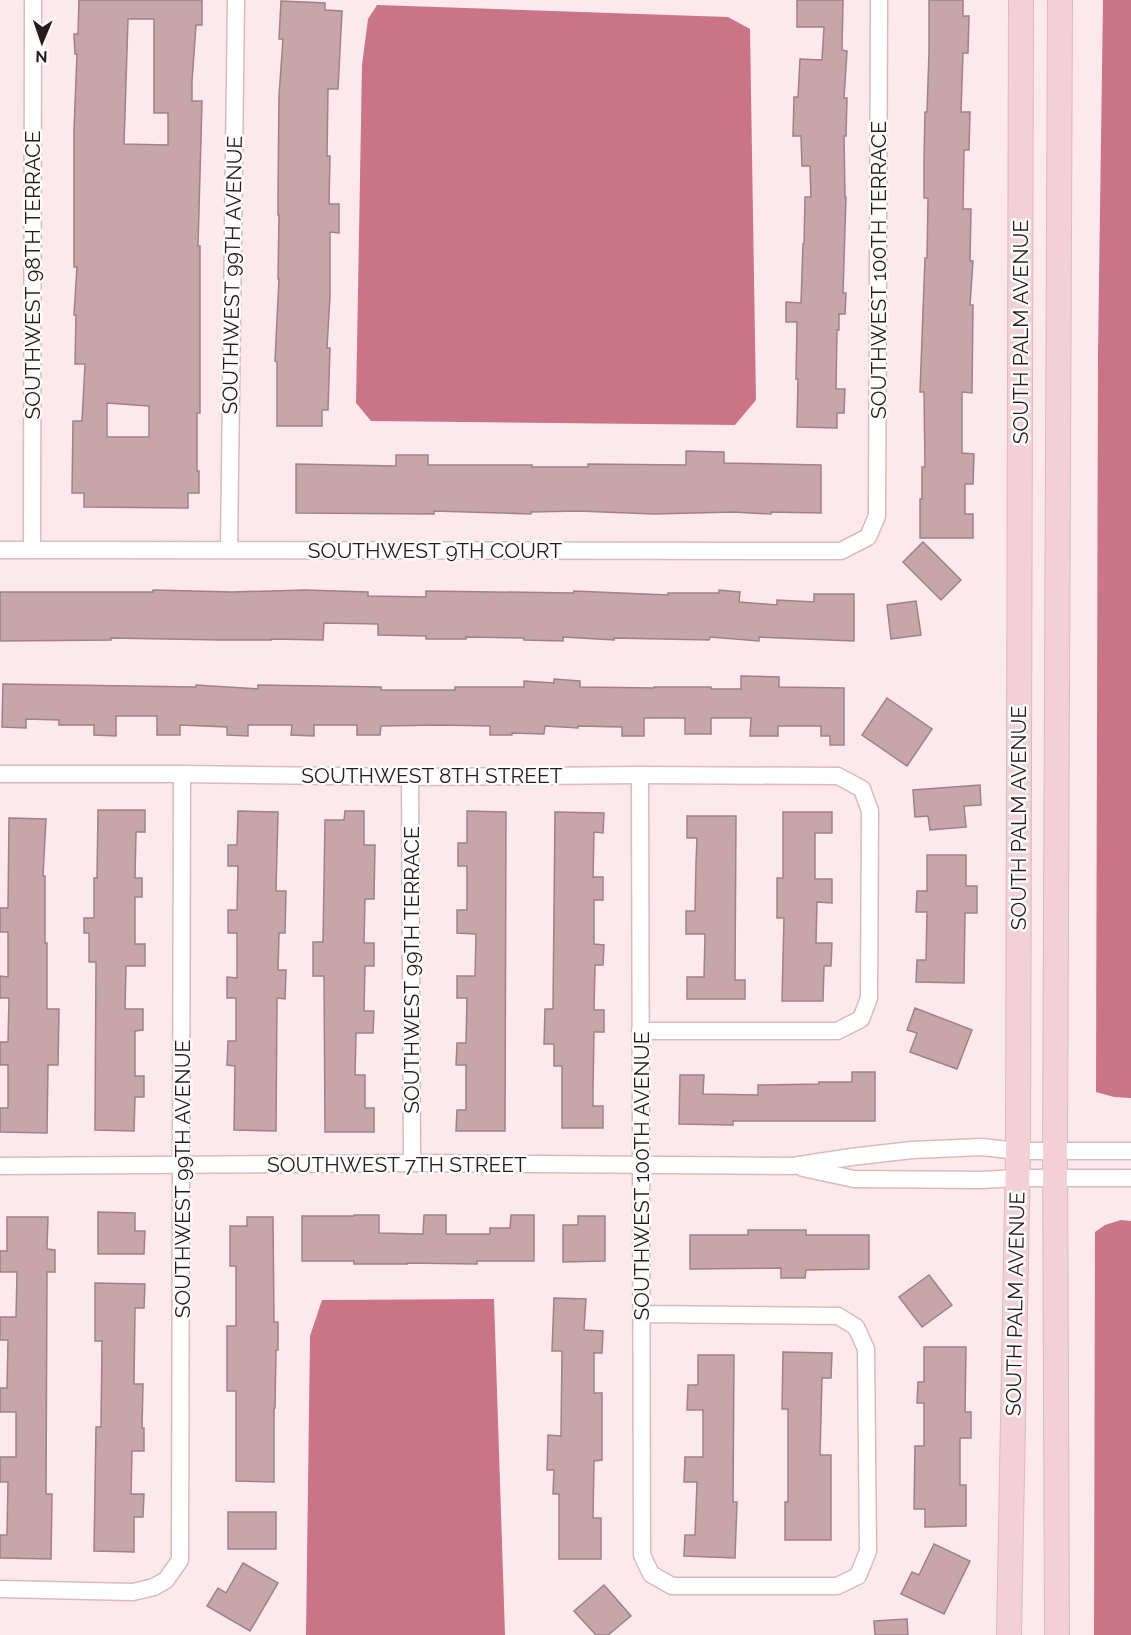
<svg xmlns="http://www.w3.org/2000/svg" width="1131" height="1635" font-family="Raleway,sans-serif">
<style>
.water{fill:#ca7587}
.building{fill:#c6a6ab;stroke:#a08186;stroke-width:1.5;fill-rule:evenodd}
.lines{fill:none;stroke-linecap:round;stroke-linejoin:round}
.minor-casing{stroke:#dbbabf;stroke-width:19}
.secondary-casing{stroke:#dbbabf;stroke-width:26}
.minor{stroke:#fff;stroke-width:16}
.secondary{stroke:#f1d0d8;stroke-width:24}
.labels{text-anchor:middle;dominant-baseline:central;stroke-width:5;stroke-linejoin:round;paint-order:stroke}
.street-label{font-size:21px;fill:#271b1d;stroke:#fbfbfb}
</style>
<rect width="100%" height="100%" fill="#fde8eb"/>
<!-- water -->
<g class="water">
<polygon points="1103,0 1131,0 1131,1098 1114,1097 1096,1092 1098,353"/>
<polygon points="377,5 728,17 750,29 756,400 735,425 371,421 356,403 362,65 368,19"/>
<polygon points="1121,1220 1131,1221 1131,1635 1094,1635 1095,1232 1105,1225"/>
<polygon points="494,1299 505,1635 306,1635 310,1336 322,1300"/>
</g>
<!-- building -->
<g class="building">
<path d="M79 0H202V25H196L192 81V101H202L198 246H200V413H197V471H199V493H188V508L84 507V493H72L73 421H82L85 364H75L76 315H74L77 267H74V130L77 54H75L74 34H78ZM128 19H154V113H168V145L124 144ZM107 403 149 406V437H107Z"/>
<polygon points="797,0 843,0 842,50 847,51 844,98 847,98 846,136 844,136 845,197 846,197 843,293 846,293 845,314 839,314 839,330 837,330 836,389 845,389 844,413 837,413 837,428 797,427 798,379 796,379 797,322 786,322 786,302 801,303 803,244 804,244 805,197 811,197 810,166 802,166 801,136 793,136 794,97 798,97 800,59 822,60 824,27 797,27"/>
<polygon points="929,0 963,0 963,16 969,16 968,53 963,53 961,112 970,112 969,150 964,150 963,209 971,209 970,261 973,261 970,305 973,305 972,393 962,392 962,453 974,454 973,484 965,484 965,514 973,514 973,538 920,538 920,499 922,499 922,467 925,467 924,392 920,392 925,258 927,258 928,198 924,198 924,161 925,112 927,112 929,52"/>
<polygon points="281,1 325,3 325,10 342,11 338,89 328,89 327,156 330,156 329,204 339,204 339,233 330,232 330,296 327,348 330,348 328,410 322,410 322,426 277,426 277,362 275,361 279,279 278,279 279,215 278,215 278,195 279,96 283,39 279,39"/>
<polygon points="686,451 724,452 724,463 821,465 821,513 771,512 771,514 733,512 654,514 578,511 531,512 531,514 434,511 434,514 296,513 296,464 396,466 396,455 428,455 428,465 532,465 532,467 588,467 588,464 686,465"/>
<polygon points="923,542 961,580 941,600 903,562"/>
<polygon points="153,590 232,592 305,590 368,592 368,596 426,597 426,591 573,593 574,591 668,595 668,593 719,593 719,590 740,592 739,602 777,605 777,600 814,602 814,594 854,594 854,641 759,637 759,641 710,637 709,640 614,638 614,640 563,637 563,641 524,640 524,638 466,637 466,639 426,639 426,636 378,635 378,624 324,623 323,640 271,639 271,640 223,640 111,638 111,640 0,641 0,592 153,592"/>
<polygon points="916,601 921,635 891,639 887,605"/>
<polygon points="741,676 779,677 779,687 844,688 844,745 830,745 830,736 821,736 821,726 778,726 778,736 750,736 751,718 711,718 711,734 685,734 685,718 644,718 644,736 622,736 622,727 578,726 578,728 545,726 544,734 512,733 512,735 490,735 490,726 440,725 381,726 380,735 357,735 357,725 314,725 314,736 291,735 292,725 248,725 248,736 227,735 227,727 180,725 180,735 157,735 157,716 116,716 116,736 94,735 94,725 59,725 59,720 26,719 26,728 2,727 3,684 196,687 196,685 258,689 258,685 381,687 381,690 455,690 455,687 524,687 524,681 554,683 554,679 580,681 580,687 654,688 654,687 711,687 711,689 741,689"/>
<polygon points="887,698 932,729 907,766 862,735"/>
<polygon points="980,785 981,805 964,806 966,827 930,830 928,816 915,817 913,790"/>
<polygon points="98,810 145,810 145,832 136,832 135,878 142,878 142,897 135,897 135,944 145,944 145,966 126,966 125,1009 143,1009 143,1030 135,1031 135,1076 144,1076 144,1097 135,1097 134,1131 95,1130 96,962 89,962 89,933 84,933 84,918 94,918 94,878 97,878"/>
<polygon points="238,811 278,812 276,891 286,891 285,933 279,933 278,970 286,970 285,999 277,998 276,1131 234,1130 235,1066 227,1065 228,1041 236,1041 236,998 227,998 227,977 237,978 237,933 228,933 228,910 237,910 238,866 228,866 228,845 237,845"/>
<polygon points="345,811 364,811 364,845 375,845 374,899 365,899 364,943 374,943 374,966 365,966 364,1011 374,1011 373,1033 356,1033 355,1075 365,1075 365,1108 374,1108 374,1132 325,1132 324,976 313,976 313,942 323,942 325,820 344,820"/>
<polygon points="467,811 506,812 505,1131 456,1131 457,1110 466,1110 466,1065 456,1065 457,1043 466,1043 467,998 457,998 457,976 475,976 476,934 457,933 457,910 467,910 467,866 458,866 458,843 467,843"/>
<polygon points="555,812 604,813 603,833 594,832 593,877 603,877 603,900 594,900 594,944 604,945 603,965 595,965 594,1010 604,1010 604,1032 594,1032 593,1088 593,1106 603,1106 603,1128 562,1128 562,1066 554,1066 554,1044 544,1044 545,1009 553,1009"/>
<polygon points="783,812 832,812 832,833 815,833 815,879 832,879 832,903 817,902 816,943 832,943 831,966 824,966 823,1001 782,1001 784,918 777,918 777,878 783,878"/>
<polygon points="687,816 736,816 735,980 745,980 745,999 687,999 687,977 704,977 705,934 686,934 686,911 695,911 696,862 697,838 687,838"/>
<polygon points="9,818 46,819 43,876 45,876 45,943 47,943 47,1009 59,1009 58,1065 48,1065 47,1133 0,1132 0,1108 8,1108 8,1065 0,1065 0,1042 8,1042 9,998 0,998 0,976 8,977 8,932 0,932 0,908 8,908"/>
<polygon points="927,855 966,855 966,886 977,886 977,913 965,913 964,983 916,982 917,960 926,960 927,912 916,912 917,891 927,891"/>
<polygon points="915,1008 972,1030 957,1069 910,1052 917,1033 907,1030"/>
<polygon points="852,1072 875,1072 875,1121 733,1121 733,1125 679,1124 680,1075 704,1075 703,1094 758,1095 758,1085 819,1084 819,1082 852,1082"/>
<polygon points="98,1212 135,1213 135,1231 145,1231 144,1254 98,1254"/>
<polygon points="354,1215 379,1215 379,1233 423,1234 424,1215 446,1215 446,1234 490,1234 490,1228 510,1228 511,1215 534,1215 534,1261 477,1261 477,1264 407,1263 407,1264 354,1264 354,1261 302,1261 302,1216 354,1216"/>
<polygon points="578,1216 605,1216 605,1261 563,1262 563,1225 578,1225"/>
<polygon points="7,1217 48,1217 47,1249 55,1250 55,1272 47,1272 46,1494 52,1494 51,1559 0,1558 0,1535 7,1535 8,1482 0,1482 0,1457 16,1457 16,1412 0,1412 0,1388 7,1388 8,1340 0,1340 0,1317 16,1317 17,1272 0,1272 0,1251 7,1251"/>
<polygon points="247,1217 273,1217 274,1322 278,1322 278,1350 276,1350 275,1408 274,1408 274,1482 236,1481 236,1391 227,1391 227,1326 236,1326 236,1266 230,1266 230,1226 247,1226"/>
<polygon points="748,1230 806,1230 806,1235 869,1235 869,1269 806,1270 805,1278 781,1278 781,1268 690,1269 690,1235 748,1235"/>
<polygon points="929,1275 952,1305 922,1327 899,1297"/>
<polygon points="95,1283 145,1284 144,1308 135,1308 134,1384 143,1384 142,1428 144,1428 144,1451 132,1451 131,1494 144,1494 143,1517 134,1517 134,1552 94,1551 96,1427 101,1427 102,1341 95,1341"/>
<polygon points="554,1298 586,1299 584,1330 603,1331 602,1353 594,1353 594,1393 602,1393 602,1460 594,1461 593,1518 601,1518 601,1559 559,1559 559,1494 553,1494 554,1470 547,1470 548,1435 561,1436 562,1351 552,1351"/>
<polygon points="924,1347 966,1347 965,1412 971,1412 971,1438 960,1438 960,1485 966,1485 966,1526 925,1527 925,1509 914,1509 915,1446 924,1446 924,1403 917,1403 918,1382 924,1382"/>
<polygon points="783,1352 832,1353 831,1378 822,1378 820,1455 831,1455 831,1540 785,1540 785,1502 788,1502 788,1409 782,1409"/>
<polygon points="698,1355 734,1355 733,1502 737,1502 735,1558 684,1556 685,1535 695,1535 697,1482 684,1482 685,1457 703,1457 703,1410 687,1410 688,1385 698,1385"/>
<rect x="228" y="1512" width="48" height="37"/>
<polygon points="934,1544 970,1561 944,1614 901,1594 912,1572 919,1575"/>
<polygon points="243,1563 278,1583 250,1631 207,1606 218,1588 226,1593"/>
<polygon points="604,1585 631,1616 608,1635 596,1635 574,1611"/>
<polygon points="907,1619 908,1635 875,1635 874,1621"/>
</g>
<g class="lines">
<defs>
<g id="minor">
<polyline points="32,549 33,0"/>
<polyline points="229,549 236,0"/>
<polyline points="0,550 841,551 868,537 877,516 879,0"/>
<polyline points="0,774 182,774 410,777 640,775 838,776 862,789 870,811 869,998 861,1019 837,1031 640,1031"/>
<polyline points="640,775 642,1555 651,1574 672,1586 837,1586 858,1576 868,1551 866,1349 856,1327 838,1316 642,1314"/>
<polyline points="410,777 412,1163"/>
<polyline points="0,1166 412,1163 793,1166 851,1157 912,1150 982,1147 1018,1151 1131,1151"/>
<polyline points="803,1168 854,1179 981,1180 1017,1178 1131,1178"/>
<polyline points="0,1589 133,1592 154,1587 166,1580 180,1560 182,774"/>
</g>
<g id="secondary">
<polyline points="1009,1635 1018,1151 1021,0"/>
<polyline points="1057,1635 1055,1151 1060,0"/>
</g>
</defs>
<!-- minor casing -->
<use href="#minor" class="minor-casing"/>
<!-- secondary casing -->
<use href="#secondary" class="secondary-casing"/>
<!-- minor -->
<use href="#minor" class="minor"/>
<!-- secondary -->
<use href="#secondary" class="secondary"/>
</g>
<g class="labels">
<!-- street labels -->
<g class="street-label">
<text transform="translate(878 270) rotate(-90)">SOUTHWEST 100TH TERRACE</text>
<text transform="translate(32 275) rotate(-90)">SOUTHWEST 98TH TERRACE</text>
<text transform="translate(232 275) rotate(-89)">SOUTHWEST 99TH AVENUE</text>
<text transform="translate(1020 332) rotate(-90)">SOUTH PALM AVENUE</text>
<text x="435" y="550">SOUTHWEST 9TH COURT</text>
<text x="432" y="775">SOUTHWEST 8TH STREET</text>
<text transform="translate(1018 818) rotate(-90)">SOUTH PALM AVENUE</text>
<text transform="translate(411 970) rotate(-90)">SOUTHWEST 99TH TERRACE</text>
<text x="397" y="1164">SOUTHWEST 7TH STREET</text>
<text transform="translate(641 1176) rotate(-90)">SOUTHWEST 100TH AVENUE</text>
<text transform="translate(182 1179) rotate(-90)">SOUTHWEST 99TH AVENUE</text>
<text transform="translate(1015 1304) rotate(-89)">SOUTH PALM AVENUE</text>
</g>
</g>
<!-- north arrow -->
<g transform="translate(42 42) rotate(182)" stroke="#fbfbfb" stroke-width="4.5" paint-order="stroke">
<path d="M0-4.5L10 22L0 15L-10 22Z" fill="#271b1d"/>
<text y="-9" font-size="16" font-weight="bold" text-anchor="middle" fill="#271b1d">N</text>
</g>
</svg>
